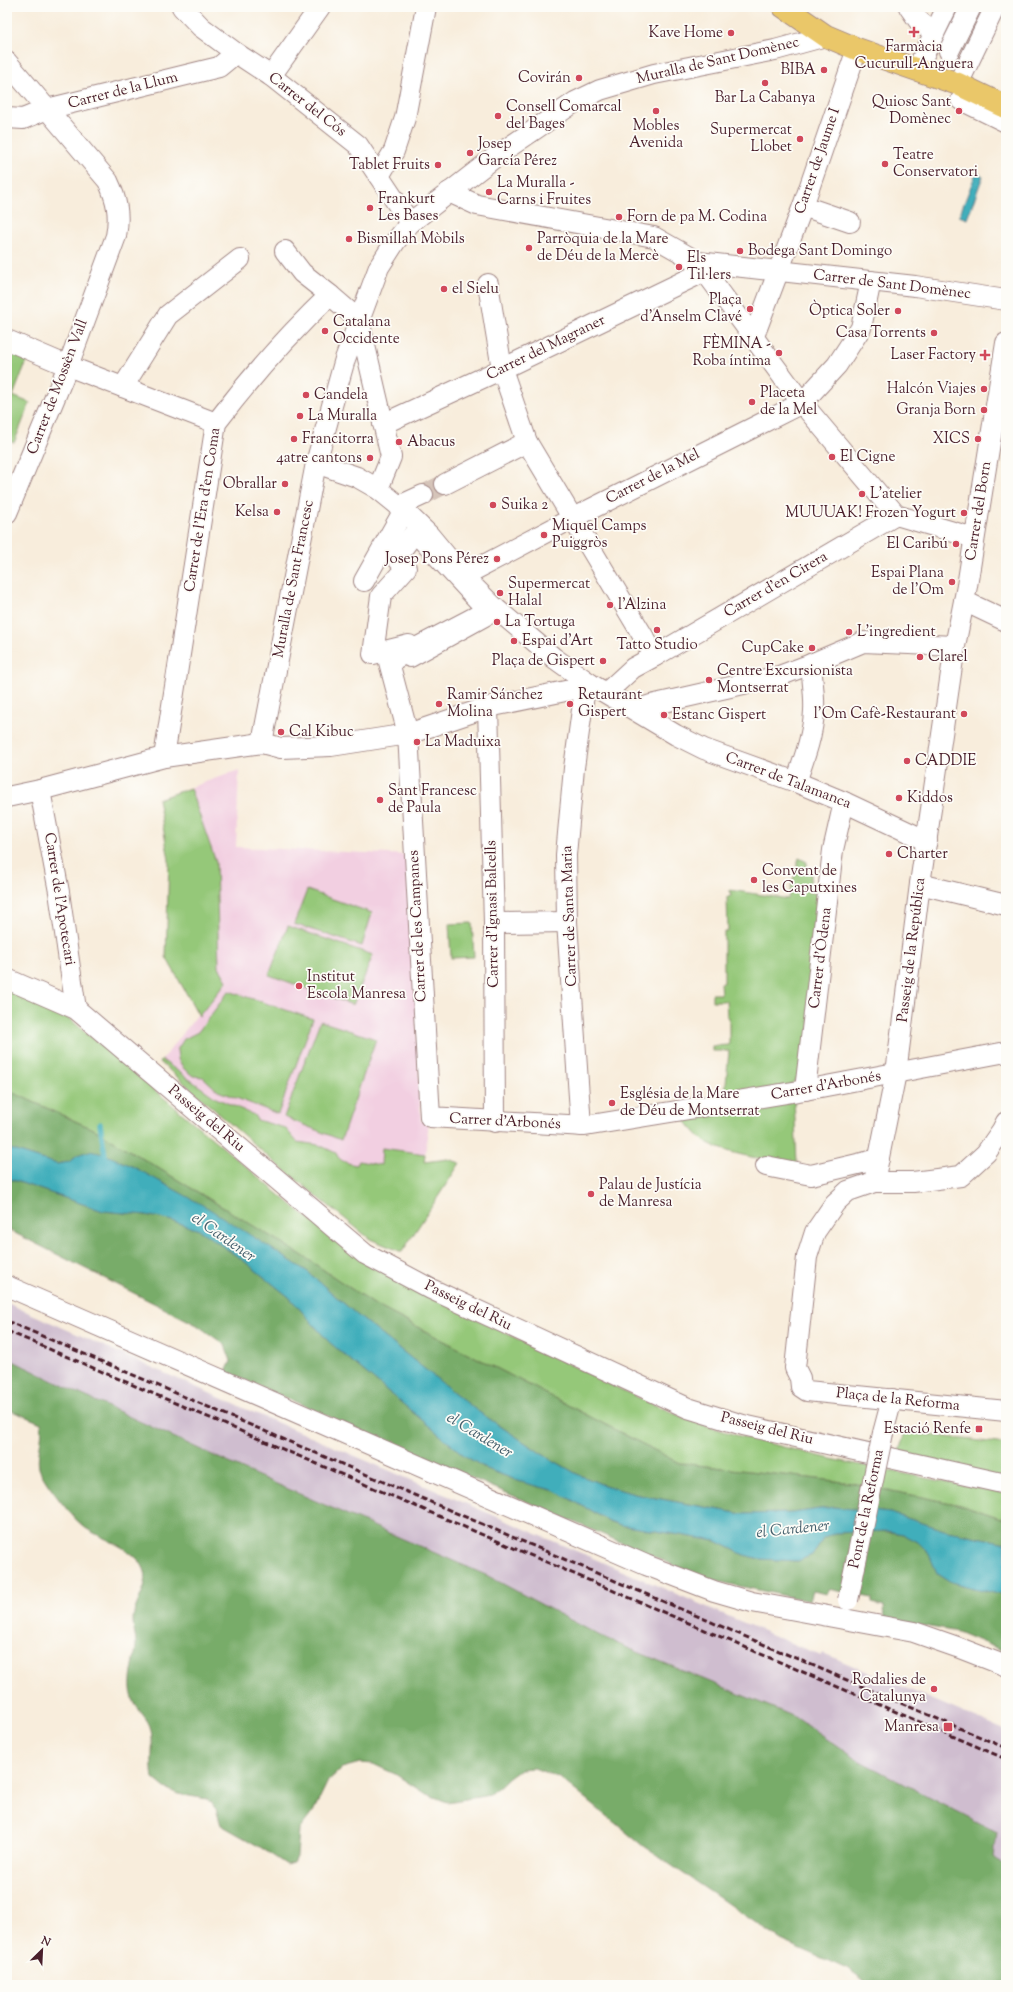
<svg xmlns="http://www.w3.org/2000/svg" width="1013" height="1992" font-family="'Sorts Mill Goudy',serif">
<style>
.built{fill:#f2cfe1}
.industrial{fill:#cfbdcf}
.green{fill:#95c879;stroke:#707452}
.forest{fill:#78ac69;stroke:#61664a}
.water{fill:#3faebb;stroke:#446673}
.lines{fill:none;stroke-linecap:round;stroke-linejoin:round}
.stream{stroke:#3faebb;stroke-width:5.5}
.minor-tunnel{stroke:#d5c4b9;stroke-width:20;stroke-dasharray:20 10;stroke-linecap:butt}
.minor-casing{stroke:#a18684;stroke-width:22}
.major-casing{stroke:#a18684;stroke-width:24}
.minor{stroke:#fff;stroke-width:20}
.major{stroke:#eac769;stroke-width:22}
.rail{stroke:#4a1f2b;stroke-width:3;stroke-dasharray:6 3;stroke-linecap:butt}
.minor-bridge-casing{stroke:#a18684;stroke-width:22;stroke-linecap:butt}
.minor-bridge{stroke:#fff;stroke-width:20}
.poi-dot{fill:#d1495b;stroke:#fdfcf7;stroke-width:1.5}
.labels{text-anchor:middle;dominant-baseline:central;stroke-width:3.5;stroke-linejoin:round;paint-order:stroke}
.poi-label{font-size:15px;fill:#4a1f2b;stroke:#fdfcf7;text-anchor:start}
.street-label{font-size:15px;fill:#4a1f2b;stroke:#fdfcf7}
.water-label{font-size:16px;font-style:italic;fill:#455f6c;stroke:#fdfcf7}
</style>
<rect width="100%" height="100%" fill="#fdfcf7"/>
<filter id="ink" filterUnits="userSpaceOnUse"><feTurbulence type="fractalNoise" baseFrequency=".025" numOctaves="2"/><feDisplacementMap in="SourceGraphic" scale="8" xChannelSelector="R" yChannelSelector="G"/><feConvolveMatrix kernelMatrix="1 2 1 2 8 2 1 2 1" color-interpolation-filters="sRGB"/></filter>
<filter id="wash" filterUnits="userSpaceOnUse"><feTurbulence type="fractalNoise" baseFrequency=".012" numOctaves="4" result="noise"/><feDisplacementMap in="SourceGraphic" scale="16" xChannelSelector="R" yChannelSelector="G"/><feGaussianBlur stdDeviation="0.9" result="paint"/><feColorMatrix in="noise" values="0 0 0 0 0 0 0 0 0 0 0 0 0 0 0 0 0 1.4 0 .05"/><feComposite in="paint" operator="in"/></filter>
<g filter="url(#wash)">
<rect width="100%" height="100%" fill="#f8eddc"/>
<!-- built -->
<polygon class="built" points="239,770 236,847 409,855 421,1121 429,1122 425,1154 383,1148 382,1165 358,1161 356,1165 343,1161 337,1157 336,1153 319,1145 297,1142 285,1128 257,1120 254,1115 216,1098 162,1060 198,1014 166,957 169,860 158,799"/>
<!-- industrial -->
<polygon class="industrial" points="7,1303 241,1407 821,1656 823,1653 1006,1731 1006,1867 994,1857 858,1760 795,1717 606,1639 488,1576 249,1472 78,1393 7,1358"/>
<!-- green -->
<g class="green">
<polygon points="7,352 27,360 13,396 30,403 14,443 7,440"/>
<polygon points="190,788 216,862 219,967 227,981 199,1016 166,957 169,860 158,799"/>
<polygon points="799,858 807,862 805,872 812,873 808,892 823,895 805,1069 791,1085 725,1095 729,1051 712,1051 712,1046 729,1045 729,1017 727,1017 726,1001 712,1001 712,994 721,994 720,983 724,983 724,932 728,932 727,897 731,896 730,890 788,899"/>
<polygon points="307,890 372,913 362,946 294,924"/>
<polygon points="472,923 474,957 451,958 449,924"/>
<polygon points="288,926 373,955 353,1005 269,975"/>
<polygon points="7,989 25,996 71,1020 294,1207 370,1266 544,1352 626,1392 689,1420 736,1435 831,1459 1006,1494 1006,1520 966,1506 852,1483 679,1463 375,1305 303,1256 97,1131 7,1090"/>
<polygon points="229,991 313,1019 278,1114 218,1091 203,1077 193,1076 184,1069 178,1059 177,1050 184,1039 198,1032"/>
<polygon points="320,1021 376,1039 341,1140 284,1117"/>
<path d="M162 1060 216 1098 254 1115 257 1120 285 1128 297 1142 319 1145 336 1153C339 1162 348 1163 356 1165L358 1161 381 1165 382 1148 425 1154 424 1162 448 1159 460 1163 402 1252 370 1239 272 1160 160 1062Z"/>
<path d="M794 1097 797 1164C769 1160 731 1156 706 1142 697 1136 689 1125 682 1117Z"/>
<polygon points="905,1432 1006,1444 1006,1479 898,1455"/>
</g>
<!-- forest -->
<g class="forest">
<polygon points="7,1090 97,1131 303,1256 375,1305 679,1463 852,1483 966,1506 1006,1520 1006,1543 948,1531 890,1513 834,1507 792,1513 742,1514 634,1494 601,1484 577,1474 542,1454 476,1410 357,1315 308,1272 169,1186 104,1154 77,1155 69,1162 57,1164 7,1148"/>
<polygon points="7,1178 103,1211 146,1215 169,1220 199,1230 244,1261 289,1297 329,1342 465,1456 487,1469 521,1482 556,1491 609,1521 620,1525 716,1541 744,1555 760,1559 798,1561 812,1555 823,1539 834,1533 881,1531 903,1534 918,1542 929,1552 937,1573 951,1582 1006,1596 1006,1652 958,1632 885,1619 884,1606 872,1603 872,1598 828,1589 827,1594 813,1591 810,1601 706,1579 226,1372 231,1361 225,1345 197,1325 7,1229"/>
<path d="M7 1358 78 1393 249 1472 488 1576 606 1639 795 1717 858 1760 997 1832 994 1857 1006 1867V1985H869L847 1969 781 1940 643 1846 560 1778 534 1768 520 1769 509 1777 490 1795 447 1802 424 1793 395 1774 373 1764 360 1763 342 1768 328 1781 313 1812 299 1830 297 1857 294 1863 287 1865 260 1847 221 1825 216 1809 207 1799 178 1794 165 1788 153 1778C150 1762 154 1746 151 1730 149 1718 136 1710 133 1699 127 1681 135 1663 136 1645 136 1637 133 1629 133 1621 133 1603 151 1586 144 1569 136 1549 104 1540 87 1529 76 1523 42 1480 39 1468 36 1453 44 1438 41 1423L7 1409Z"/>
</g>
<!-- water -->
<g class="water">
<polygon points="976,173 983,176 967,219 959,216"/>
<polygon points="7,1148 57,1164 69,1162 77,1155 89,1151 104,1154 132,1166 208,1208 308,1272 357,1315 476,1410 542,1454 577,1474 601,1484 634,1494 742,1514 792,1513 834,1507 890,1513 948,1531 1006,1543 1006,1596 951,1582 937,1573 928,1552 918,1542 903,1534 887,1531 834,1533 823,1539 812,1555 798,1561 760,1559 744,1555 716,1541 620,1525 609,1521 556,1491 521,1482 487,1469 465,1456 329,1342 289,1297 244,1261 199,1230 169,1220 146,1215 103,1211 7,1178"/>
</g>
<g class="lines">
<!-- stream -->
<polyline class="stream" points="100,1124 106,1161"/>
</g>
</g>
<g filter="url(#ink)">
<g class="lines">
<!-- minor-tunnel -->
<polyline class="minor-tunnel" points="423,495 445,484"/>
<defs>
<g id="minor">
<polyline points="182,7 201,27 236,53 271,76 358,145 410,223"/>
<polyline points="909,7 918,20 934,33"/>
<polyline points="949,51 971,7"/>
<path d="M7 62 108 181C117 200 120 215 116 236L68 366 7 513"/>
<polyline points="917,69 947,7"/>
<polyline points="271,76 320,7"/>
<polyline points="958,84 995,7"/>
<polyline points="961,100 1006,122"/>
<polyline points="7,118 23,119 47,109 219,67 236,53"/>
<polyline points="379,176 394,151 405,118 426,7"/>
<polyline points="449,192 477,205 654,237 698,262 802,403 896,515 974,538"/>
<polyline points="803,206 850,222"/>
<polyline points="285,251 302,273 330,295"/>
<polyline points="698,262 915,286 1006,300"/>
<polyline points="488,284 502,369 527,442 655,656 633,668 607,692"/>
<polyline points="754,336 803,206 857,49"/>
<polyline points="7,340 68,366 216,423"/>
<polyline points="123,387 168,315 240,259"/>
<polyline points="383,424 502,369 695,276 698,262"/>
<polyline points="316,463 357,477 378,489 399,506 429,535 463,576 494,607 554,658 589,683 676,735 704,749 796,782 844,802 927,841"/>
<polyline points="445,484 527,442"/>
<polyline points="399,506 423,495"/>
<polygon points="415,532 490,613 410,657 409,645 373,654 381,596 406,568 396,557"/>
<polyline points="463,576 573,518 802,403 837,365 861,328 871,281"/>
<polyline points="364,581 404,510"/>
<polyline points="964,601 1006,621"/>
<polyline points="494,607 389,662 408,734 430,1117 585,1126 805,1090 1006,1052"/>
<polyline points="655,656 896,515"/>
<polyline points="488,707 494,923 495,1122"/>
<polyline points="636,710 651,705 779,676 811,664 863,642 955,646"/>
<polyline points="262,743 316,463 345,359 379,267 395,242 410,223 499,154 575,102 600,90 654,74 775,50 826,36"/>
<path d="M164 757 216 423C251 377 288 335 330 295L359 320 391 457 378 489"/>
<path d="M796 782C804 759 813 735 814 711 815 695 812 679 811 664"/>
<polyline points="40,790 59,892 76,1009"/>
<polyline points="7,797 40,790 164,757 262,743 281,748 331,746 408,734 488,707 575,689 589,683"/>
<polyline points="920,884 1006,905"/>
<polyline points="494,923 567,922"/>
<polyline points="7,979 76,1009 365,1254 431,1289 688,1408 743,1425 1006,1484"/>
<polyline points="805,1090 833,850 844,802"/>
<polyline points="1006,1122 1002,1130 986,1153 961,1176 913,1182 874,1182 848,1191 835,1203 815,1232 807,1257 795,1368 800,1378 801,1387 807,1391 1006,1411"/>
<polyline points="581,1126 567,922 566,855 574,768 584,695 589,683"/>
<polyline points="766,1166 811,1175 879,1159"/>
<polyline points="874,1182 896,1073 920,884 955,646 967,586 1006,343"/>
<polyline points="7,1286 646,1565 714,1591 752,1602 914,1632 957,1647 1006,1666"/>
<polyline points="883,1433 892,1399"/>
</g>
<polyline id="major" points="784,7 826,36 857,49 958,84 1006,107"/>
</defs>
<!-- minor casing -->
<use href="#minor" class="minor-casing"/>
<!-- major casing -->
<use href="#major" class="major-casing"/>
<!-- minor -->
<use href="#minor" class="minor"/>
<!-- major -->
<use href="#major" class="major"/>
<!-- rail -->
<g class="rail">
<polyline points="7,1321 1006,1748"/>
<polyline points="7,1331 1006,1759"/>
</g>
<defs>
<polyline id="minor-bridge" points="848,1600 883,1433"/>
</defs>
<!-- minor-bridge casing -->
<use href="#minor-bridge" class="minor-bridge-casing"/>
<!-- minor-bridge -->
<use href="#minor-bridge" class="minor-bridge"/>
</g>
</g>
<!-- markers -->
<g class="poi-dot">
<path d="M912 26h4v4h4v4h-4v4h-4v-4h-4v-4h4z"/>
<circle cx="731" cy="33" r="4"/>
<circle cx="824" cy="70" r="4"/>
<circle cx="579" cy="78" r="4"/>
<circle cx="765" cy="83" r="4"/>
<circle cx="656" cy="111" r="4"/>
<circle cx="959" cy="111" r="4"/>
<circle cx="498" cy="116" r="4"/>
<circle cx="800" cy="139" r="4"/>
<circle cx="470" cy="153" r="4"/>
<circle cx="885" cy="164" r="4"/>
<circle cx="438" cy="165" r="4"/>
<circle cx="489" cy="192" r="4"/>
<circle cx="370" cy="208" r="4"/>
<circle cx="619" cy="217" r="4"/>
<circle cx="349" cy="239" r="4"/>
<circle cx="529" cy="248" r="4"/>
<circle cx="740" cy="251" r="4"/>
<circle cx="679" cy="267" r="4"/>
<circle cx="444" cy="289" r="4"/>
<circle cx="750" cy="309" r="4"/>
<circle cx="898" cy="311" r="4"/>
<circle cx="325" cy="331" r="4"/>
<circle cx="934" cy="333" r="4"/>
<circle cx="779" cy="353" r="4"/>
<path d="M983 349h4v4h4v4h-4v4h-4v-4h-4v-4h4z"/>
<circle cx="984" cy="389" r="4"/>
<circle cx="306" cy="395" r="4"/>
<circle cx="752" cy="402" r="4"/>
<circle cx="984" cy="410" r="4"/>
<circle cx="300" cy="416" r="4"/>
<circle cx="294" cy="439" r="4"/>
<circle cx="978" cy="439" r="4"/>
<circle cx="399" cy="442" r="4"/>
<circle cx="832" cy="457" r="4"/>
<circle cx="370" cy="458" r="4"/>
<circle cx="285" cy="484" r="4"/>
<circle cx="862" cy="494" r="4"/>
<circle cx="493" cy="505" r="4"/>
<circle cx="277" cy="512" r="4"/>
<circle cx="964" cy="513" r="4"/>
<circle cx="544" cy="535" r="4"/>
<circle cx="956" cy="544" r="4"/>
<circle cx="497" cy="559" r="4"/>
<circle cx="952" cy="582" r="4"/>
<circle cx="500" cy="593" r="4"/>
<circle cx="610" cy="605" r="4"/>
<circle cx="497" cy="622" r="4"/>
<circle cx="657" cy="630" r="4"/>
<circle cx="849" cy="632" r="4"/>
<circle cx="514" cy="641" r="4"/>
<circle cx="812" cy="648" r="4"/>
<circle cx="920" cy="657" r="4"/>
<circle cx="603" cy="661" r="4"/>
<circle cx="709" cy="680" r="4"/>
<circle cx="439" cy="704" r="4"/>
<circle cx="570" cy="704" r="4"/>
<circle cx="964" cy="714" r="4"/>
<circle cx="664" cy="715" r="4"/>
<circle cx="281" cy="732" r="4"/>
<circle cx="417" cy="742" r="4"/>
<circle cx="907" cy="761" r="4"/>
<circle cx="899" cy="798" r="4"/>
<circle cx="380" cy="800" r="4"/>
<circle cx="889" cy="854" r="4"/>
<circle cx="754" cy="880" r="4"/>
<circle cx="299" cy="986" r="4"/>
<circle cx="612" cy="1103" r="4"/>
<circle cx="591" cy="1194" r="4"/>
<rect x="975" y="1425" width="8" height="8" rx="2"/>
<circle cx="934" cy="1689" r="4"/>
<rect x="943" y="1722" width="10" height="10" rx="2"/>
</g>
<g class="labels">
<!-- poi labels -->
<g class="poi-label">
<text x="723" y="33" text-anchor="end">Kave Home</text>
<text x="914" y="47" text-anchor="middle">Farmàcia<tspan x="914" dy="17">Cucurull-Anguera</tspan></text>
<text x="816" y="70" text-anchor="end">BIBA</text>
<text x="571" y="78" text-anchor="end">Covirán</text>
<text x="765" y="98" text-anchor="middle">Bar La Cabanya</text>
<text x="951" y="102" text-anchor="end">Quiosc Sant<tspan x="951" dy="17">Domènec</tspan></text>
<text x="506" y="107">Consell Comarcal<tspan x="506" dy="17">del Bages</tspan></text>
<text x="656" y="126" text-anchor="middle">Mobles<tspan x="656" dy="17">Avenida</tspan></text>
<text x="792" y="130" text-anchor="end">Supermercat<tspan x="792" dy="17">Llobet</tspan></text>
<text x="478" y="144">Josep<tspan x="478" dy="17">García Pérez</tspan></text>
<text x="893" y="155">Teatre<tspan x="893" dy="17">Conservatori</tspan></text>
<text x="430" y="165" text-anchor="end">Tablet Fruits</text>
<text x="497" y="183">La Muralla -<tspan x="497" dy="17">Carns i Fruites</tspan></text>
<text x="378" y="199">Frankurt<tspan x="378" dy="17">Les Bases</tspan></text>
<text x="627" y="217">Forn de pa M. Codina</text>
<text x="357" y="239">Bismillah Mòbils</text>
<text x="537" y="239">Parròquia de la Mare<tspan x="537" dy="17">de Déu de la Mercè</tspan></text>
<text x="748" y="251">Bodega Sant Domingo</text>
<text x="687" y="258">Els<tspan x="687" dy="17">Til·lers</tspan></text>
<text x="452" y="289">el Sielu</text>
<text x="742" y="300" text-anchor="end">Plaça<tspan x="742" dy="17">d'Anselm Clavé</tspan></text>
<text x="890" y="311" text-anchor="end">Òptica Soler</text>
<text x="333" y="322">Catalana<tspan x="333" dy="17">Occidente</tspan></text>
<text x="926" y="333" text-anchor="end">Casa Torrents</text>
<text x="771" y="344" text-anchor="end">FÈMINA -<tspan x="771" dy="17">Roba íntima</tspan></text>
<text x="976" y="355" text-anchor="end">Laser Factory</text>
<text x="976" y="389" text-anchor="end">Halcón Viajes</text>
<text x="760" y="393">Placeta<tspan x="760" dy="17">de la Mel</tspan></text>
<text x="314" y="395">Candela</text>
<text x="976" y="410" text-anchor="end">Granja Born</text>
<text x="308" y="416">La Muralla</text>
<text x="302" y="439">Francitorra</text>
<text x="970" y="439" text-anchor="end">XICS</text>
<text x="407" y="442">Abacus</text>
<text x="840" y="457">El Cigne</text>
<text x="362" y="458" text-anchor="end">4atre cantons</text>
<text x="277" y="484" text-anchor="end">Obrallar</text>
<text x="870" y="494">L'atelier</text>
<text x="501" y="505">Suika 2</text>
<text x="269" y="512" text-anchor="end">Kelsa</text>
<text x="956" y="513" text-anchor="end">MUUUAK! Frozen Yogurt</text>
<text x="552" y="526">Miquel Camps<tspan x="552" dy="17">Puiggròs</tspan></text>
<text x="948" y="544" text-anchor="end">El Caribú</text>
<text x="489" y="559" text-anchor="end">Josep Pons Pérez</text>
<text x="944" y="573" text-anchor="end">Espai Plana<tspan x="944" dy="17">de l'Om</tspan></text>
<text x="508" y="584">Supermercat<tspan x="508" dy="17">Halal</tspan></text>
<text x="618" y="605">l'Alzina</text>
<text x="505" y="622">La Tortuga</text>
<text x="857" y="632">L'ingredient</text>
<text x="522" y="641">Espai d'Art</text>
<text x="657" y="645" text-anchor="middle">Tatto Studio</text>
<text x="804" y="648" text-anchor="end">CupCake</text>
<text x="928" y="657">Clarel</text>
<text x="595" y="661" text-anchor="end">Plaça de Gispert</text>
<text x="717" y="671">Centre Excursionista<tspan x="717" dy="17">Montserrat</tspan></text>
<text x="447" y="695">Ramir Sánchez<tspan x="447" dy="17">Molina</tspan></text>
<text x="578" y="695">Retaurant<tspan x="578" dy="17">Gispert</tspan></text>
<text x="956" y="714" text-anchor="end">l'Om Cafè-Restaurant</text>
<text x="672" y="715">Estanc Gispert</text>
<text x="289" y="732">Cal Kibuc</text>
<text x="425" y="742">La Maduixa</text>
<text x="915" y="761">CADDIE</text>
<text x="388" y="791">Sant Francesc<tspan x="388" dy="17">de Paula</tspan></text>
<text x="907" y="798">Kiddos</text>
<text x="897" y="854">Charter</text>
<text x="762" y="871">Convent de<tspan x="762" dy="17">les Caputxines</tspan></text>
<text x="307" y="977">Institut<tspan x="307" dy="17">Escola Manresa</tspan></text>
<text x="620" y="1094">Església de la Mare<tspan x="620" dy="17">de Déu de Montserrat</tspan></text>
<text x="599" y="1185">Palau de Justícia<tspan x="599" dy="17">de Manresa</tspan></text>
<text x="971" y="1429" text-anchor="end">Estació Renfe</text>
<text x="926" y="1680" text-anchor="end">Rodalies de<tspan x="926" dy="17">Catalunya</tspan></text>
<text x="939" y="1727" text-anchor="end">Manresa</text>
</g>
<!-- street labels -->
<g class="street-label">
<text transform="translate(718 61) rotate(-13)">Muralla de Sant Domènec</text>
<text transform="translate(123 91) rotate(-14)">Carrer de la Llum</text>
<text transform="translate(307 105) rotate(38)">Carrer del Cós</text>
<text transform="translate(818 161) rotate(-71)">Carrer de Jaume I</text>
<text transform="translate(892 285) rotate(7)">Carrer de Sant Domènec</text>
<text transform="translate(546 348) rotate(-26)">Carrer del Magraner</text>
<text transform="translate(58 387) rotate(-69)">Carrer de Mossèn Vall</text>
<text transform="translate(653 477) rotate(-27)">Carrer de la Mel</text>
<text transform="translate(203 510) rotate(-81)">Carrer de l'Era d'en Coma</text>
<text transform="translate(979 511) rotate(-81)">Carrer del Born</text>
<text transform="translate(294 579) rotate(-79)">Muralla de Sant Francesc</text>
<text transform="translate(776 585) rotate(-30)">Carrer d'en Cirera</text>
<text transform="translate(788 781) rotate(21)">Carrer de Talamanca</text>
<text transform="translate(59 899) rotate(81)">Carrer de l'Apotecari</text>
<text transform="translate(493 914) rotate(-91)">Carrer d'Ignasi Balcells</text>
<text transform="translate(570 916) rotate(-92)">Carrer de Santa Maria</text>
<text transform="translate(418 926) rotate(-93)">Carrer de les Campanes</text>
<text transform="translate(912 950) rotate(-83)">Passeig de la República</text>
<text transform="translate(821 958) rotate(-83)">Carrer d'Òdena</text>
<text transform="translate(826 1086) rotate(-10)">Carrer d'Arbonés</text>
<text transform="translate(206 1119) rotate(40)">Passeig del Riu</text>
<text transform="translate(505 1122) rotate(3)">Carrer d'Arbonés</text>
<text transform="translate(468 1306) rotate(26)">Passeig del Riu</text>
<text transform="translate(898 1400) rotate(6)">Plaça de la Reforma</text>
<text transform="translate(767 1429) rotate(14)">Passeig del Riu</text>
<text transform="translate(867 1509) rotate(-78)">Pont de la Reforma</text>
</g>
<!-- water labels -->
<g class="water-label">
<text transform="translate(223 1238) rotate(35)">el Cardener</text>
<text transform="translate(479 1436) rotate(31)">el Cardener</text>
<text transform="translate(793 1530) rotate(-6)">el Cardener</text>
</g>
</g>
<!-- margin -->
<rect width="1013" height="1992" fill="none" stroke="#fdfcf7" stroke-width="24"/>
<!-- north arrow -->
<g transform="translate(42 1950) rotate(24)" stroke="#fdfcf7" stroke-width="3" paint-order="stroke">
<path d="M0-3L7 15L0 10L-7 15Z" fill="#4a1f2b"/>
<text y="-6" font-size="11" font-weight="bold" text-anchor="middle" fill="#4a1f2b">N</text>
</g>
</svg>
